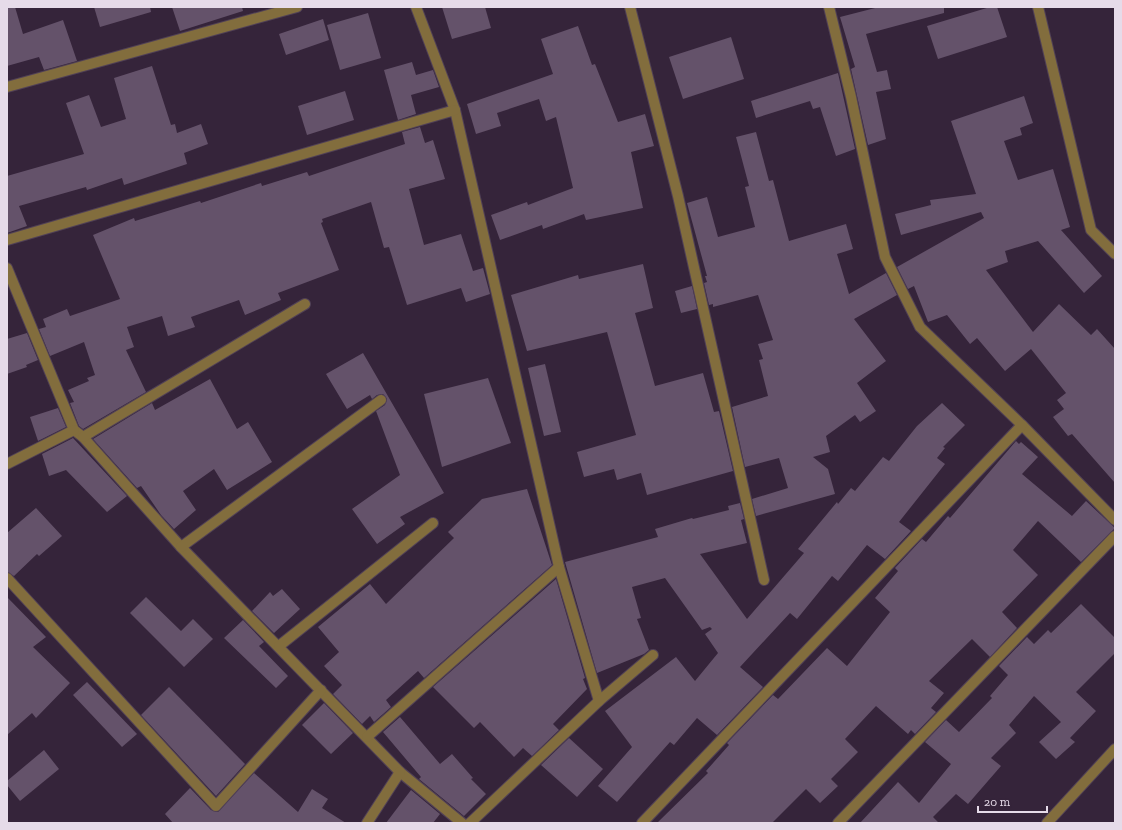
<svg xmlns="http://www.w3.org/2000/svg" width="1122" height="830" font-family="'Zilla Slab',serif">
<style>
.building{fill:#64526a}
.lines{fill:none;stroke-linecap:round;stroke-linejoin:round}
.minor-casing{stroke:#514156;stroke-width:12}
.minor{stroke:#826d3d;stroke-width:10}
</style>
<rect width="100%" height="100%" fill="#35243a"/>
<!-- building -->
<g class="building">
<polygon points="7,7 15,7 23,34 63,20 77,61 44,70 39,57 7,66"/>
<polygon points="94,7 150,7 151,12 100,27"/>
<polygon points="172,7 242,7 243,11 180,31"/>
<polygon points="442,7 485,7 491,28 452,39"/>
<polygon points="879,7 944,7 944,13 866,34 877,72 887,70 891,89 876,92 886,139 868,145 851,69 855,67 840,17"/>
<polygon points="990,7 997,7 1007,37 938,59 927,26"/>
<polygon points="368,13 381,58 340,70 327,25"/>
<polygon points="323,19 329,40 286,55 279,34"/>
<polygon points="578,26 592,65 595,64 618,122 645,114 654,146 631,152 643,208 586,220 584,214 543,229 542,225 500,240 491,215 527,202 528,205 573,188 556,117 546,121 539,99 497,113 501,126 476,134 467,104 553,74 541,39"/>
<polygon points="731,37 744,79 683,99 669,57"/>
<polygon points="412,62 416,75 433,70 439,87 411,95 416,114 398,120 384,70"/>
<polygon points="152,66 171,125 175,124 177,133 201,124 208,144 184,153 187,164 124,185 122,178 87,190 86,187 19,206 27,226 7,233 7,176 84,154 66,103 89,95 101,127 126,119 114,78"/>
<polygon points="838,73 855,149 836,156 820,107 813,109 810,101 756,118 751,101"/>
<polygon points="345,91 354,120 307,135 298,106"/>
<polygon points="1024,96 1033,123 1020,128 1022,135 1004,141 1018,180 1053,169 1070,227 1061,230 1102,276 1084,293 1038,241 1005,251 1008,262 986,270 1033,332 1059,304 1091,335 1097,329 1115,349 1115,483 1072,434 1068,436 1053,417 1064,409 1057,400 1066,393 1031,349 1005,371 977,338 970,344 947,315 928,322 914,286 908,289 897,267 984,218 981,212 901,235 895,214 931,205 930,200 976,194 951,121"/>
<polygon points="420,127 425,143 433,140 445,179 409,189 424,245 461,234 473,271 483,268 490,294 466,302 461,288 407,305 389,247 384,248 371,202 322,219 323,222 321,223 339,270 278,293 281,300 245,315 239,300 191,317 195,327 168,336 162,316 127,327 134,347 126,350 146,392 83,429 79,426 70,403 74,402 68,390 89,381 87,378 95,375 84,342 50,356 39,329 46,327 43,319 67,309 70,316 120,299 93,235 134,218 135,221 200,201 201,203 261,183 262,186 307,172 309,176 405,144 402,132"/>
<polygon points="756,132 769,181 773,180 789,241 846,224 853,249 837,254 849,294 886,273 897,295 854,319 886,361 857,383 876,411 860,422 855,415 826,436 830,452 813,457 828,469 835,494 756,516 752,499 788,488 779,458 745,467 732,407 768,396 759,360 763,359 758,344 773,340 758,295 713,307 713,304 709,305 704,283 707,282 705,276 707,276 687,203 707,197 718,237 755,227 745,187 749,186 736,137"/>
<polygon points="643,264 653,308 635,313 655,386 703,373 714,412 719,411 733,471 647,495 641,473 617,480 614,469 584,477 577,452 636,435 607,332 527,351 511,295 578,275 579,279"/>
<polygon points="692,286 697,309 681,313 675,291"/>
<polygon points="27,333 38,360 26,365 27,367 7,374 7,339"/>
<polygon points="363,353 444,493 400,517 405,524 377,544 352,509 400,475 376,411 385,405 387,399 383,394 377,395 372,399 370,395 347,409 326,374"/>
<polygon points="545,364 561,432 544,436 528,368"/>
<polygon points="488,378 511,443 442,467 424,394"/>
<polygon points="210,379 237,429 248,422 272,462 227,490 214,469 183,491 196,510 174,529 161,515 141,486 137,488 93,439 152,403 155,410"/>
<polygon points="942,403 965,425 943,447 945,448 937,458 945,464 899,522 911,531 885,559 867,545 838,581 832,576 797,619 790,613 740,667 763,687 717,735 697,718 674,745 670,742 617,802 598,786 632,747 605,711 676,657 695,681 718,653 705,634 712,629 710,627 702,630 665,578 632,587 641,618 637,619 649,650 644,654 597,673 565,562 658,537 655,529 692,518 693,519 729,510 728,506 740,503 744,519 741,520 747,543 700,554 747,619 804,553 798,549 837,502 838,504 851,488 855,491 883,457 889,461 917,426"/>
<polygon points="58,408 66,427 38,441 30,417"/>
<polygon points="73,438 127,496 107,512 66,470 49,476 42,454"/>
<polygon points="1016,441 1019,444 1021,442 1038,457 1022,474 1072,516 1086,501 1115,528 1081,562 1038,521 1013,550 1038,575 1002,612 1017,628 990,657 972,639 929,681 944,693 931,708 936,712 915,734 911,730 908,734 876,706 845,739 858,752 831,779 838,786 820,803 806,789 772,823 657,823 708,773 706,771 729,745 727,743 773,695 778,699 827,648 847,666 890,612 875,598 898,571 895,568 922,539 926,542 948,516 950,518"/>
<polygon points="527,489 552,565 424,678 418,671 386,700 391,707 374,722 370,716 362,724 333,694 342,685 324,666 339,652 318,627 370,584 386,604 454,538 448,532 482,499"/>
<polygon points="36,508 62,536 39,556 37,554 14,576 7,572 7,533"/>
<polygon points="556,579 585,678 583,679 587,689 553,724 559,730 532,756 523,748 514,757 480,722 474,728 433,687"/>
<polygon points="282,589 300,609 274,633 252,611 270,592 273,596"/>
<polygon points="7,597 46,637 33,647 70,683 36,718 32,713 7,735"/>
<polygon points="146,597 181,631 193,619 213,639 184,667 130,613"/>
<polygon points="1081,604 1115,638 1115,653 1076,692 1096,711 1070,738 1075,742 1056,759 1039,742 1061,722 1034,696 1009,725 1016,733 991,758 1001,766 968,804 956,794 933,817 939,823 860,823 898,782 919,803 951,764 925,742 946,720 959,732 992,698 990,696 1008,675 999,666 1027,637 1034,644 1048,630 1051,633"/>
<polygon points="243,620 264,642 259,646 288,676 276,688 224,638"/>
<polygon points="87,682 137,734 122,747 73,695"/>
<polygon points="169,687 245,764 216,796 141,715"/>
<polygon points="324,703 353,733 331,754 302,725"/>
<polygon points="400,717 440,764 452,754 473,778 471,779 486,794 464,816 419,779 421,777 383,732"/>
<polygon points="569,738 603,769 577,797 541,765"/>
<polygon points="44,750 59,769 20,801 7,785 7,781"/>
<polygon points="254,773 298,812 312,789 328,799 322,808 346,823 173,823 165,814 190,788 211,810 218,812"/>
<polygon points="411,790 440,814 433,823 386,823"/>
</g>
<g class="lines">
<defs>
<g id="minor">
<polyline points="416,7 455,110 559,567 599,701"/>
<polyline points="630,7 678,196 764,580"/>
<polyline points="829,7 851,97 885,257 920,327 1022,425 1115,520"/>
<polyline points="1038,7 1091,230 1115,254"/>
<polyline points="7,87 297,7"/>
<polyline points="7,240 455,110"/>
<polyline points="7,268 74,430 83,437 181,547 400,772 462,823"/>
<polyline points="83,437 305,304"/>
<polyline points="7,464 74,430"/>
<polyline points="181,547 381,400"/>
<polyline points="7,578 216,806 321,690"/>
<polyline points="279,646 433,523"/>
<polyline points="367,737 559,567"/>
<polyline points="367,823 400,772"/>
<polyline points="470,823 599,701 653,655"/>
<polyline points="642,823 1022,425"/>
<polyline points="838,823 1115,536"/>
<polyline points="1047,823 1115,749"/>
</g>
</defs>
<!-- minor casing -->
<use href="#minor" class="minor-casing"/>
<!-- minor -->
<use href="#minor" class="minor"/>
</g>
<!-- border -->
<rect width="1122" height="830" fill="none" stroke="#e6dbe9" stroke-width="16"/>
<!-- scale -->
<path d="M978 806v6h69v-6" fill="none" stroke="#e6dbe9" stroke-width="2"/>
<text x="984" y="806" font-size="12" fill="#e6dbe9" stroke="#35243a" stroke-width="3" paint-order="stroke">20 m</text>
</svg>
